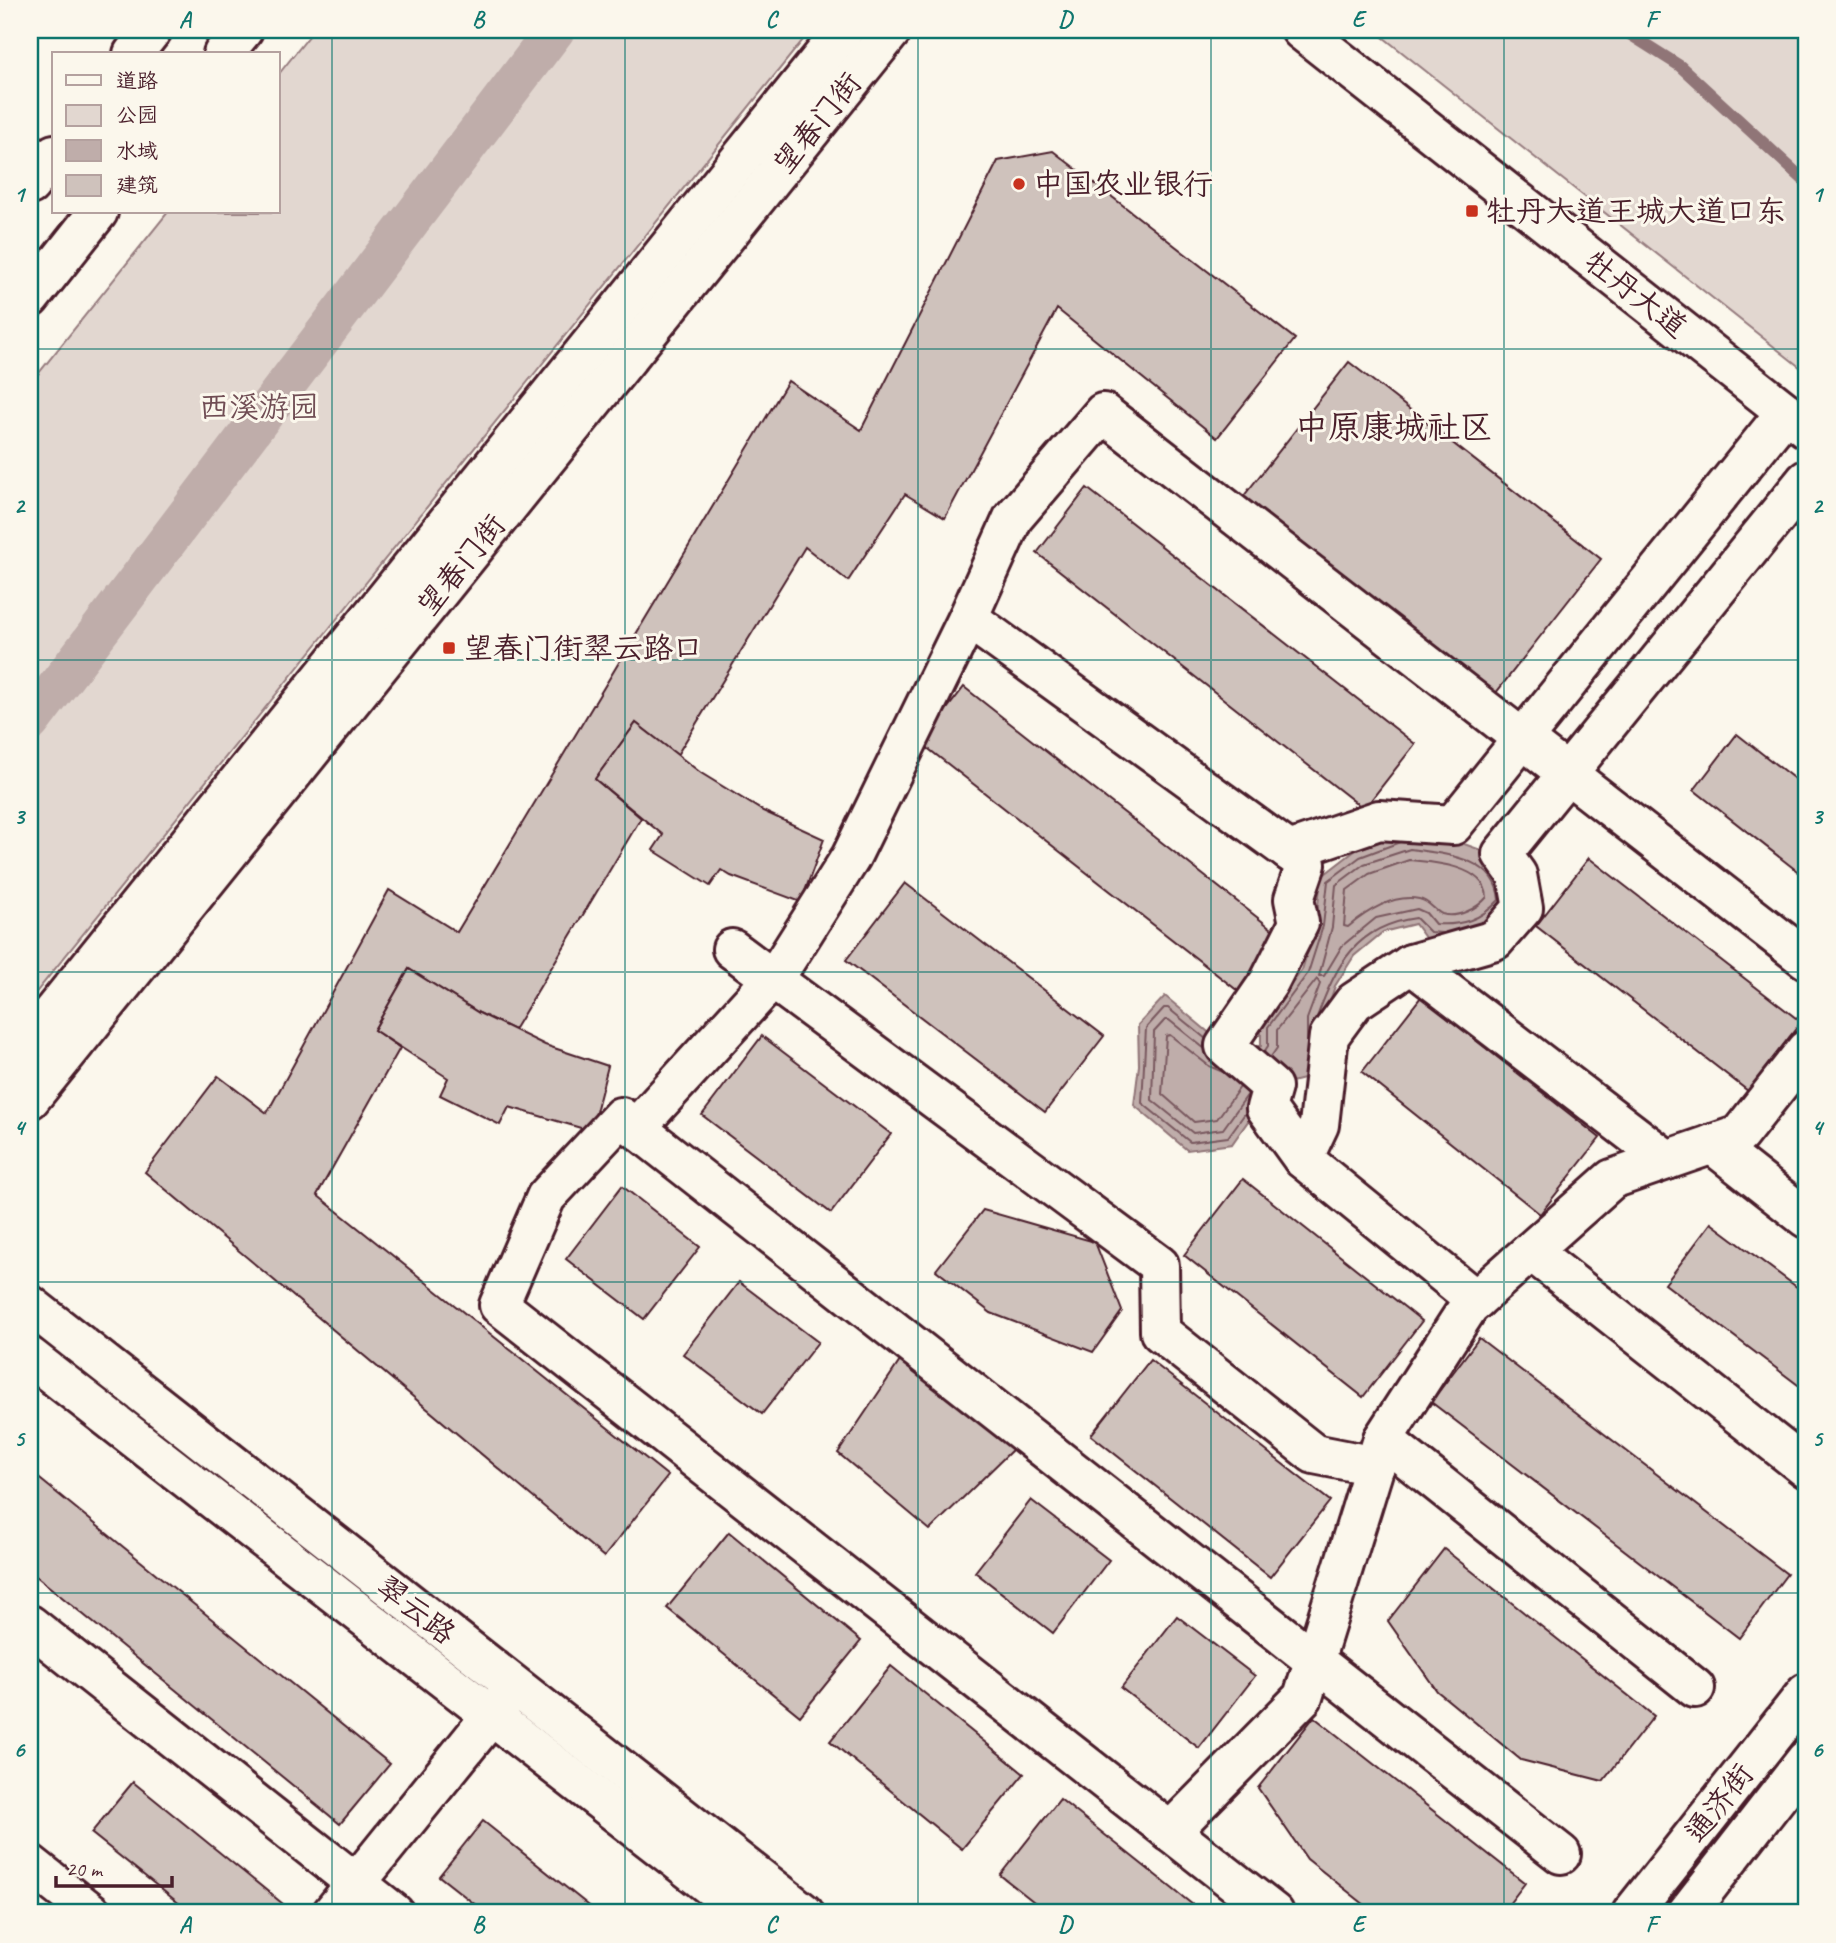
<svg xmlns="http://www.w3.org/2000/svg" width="1836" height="1943" font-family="Caveat,'LXGW WenKai TC',sans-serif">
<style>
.green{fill:#e2d7d0;stroke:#967b7e;stroke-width:2}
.water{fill:#bfadaa;stroke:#907477;stroke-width:2}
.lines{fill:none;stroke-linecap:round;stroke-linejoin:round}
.shore{stroke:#79585e;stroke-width:2}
.stream{stroke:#907477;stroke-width:12}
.canal{stroke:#bfadaa;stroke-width:40}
.building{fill:#cfc2bc;stroke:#4a1f2b;stroke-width:2}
.minor-casing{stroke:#4a1f2b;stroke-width:44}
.major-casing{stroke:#4a1f2b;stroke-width:44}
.highway-casing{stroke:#4a1f2b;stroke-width:44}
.minor{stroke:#fbf7ec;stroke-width:38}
.major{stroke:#fbf7ec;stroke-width:38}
.highway{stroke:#fbf7ec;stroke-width:38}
.grid{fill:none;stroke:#0f766e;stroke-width:2;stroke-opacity:0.55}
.poi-dot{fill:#c8321e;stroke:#fbf7ec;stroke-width:2.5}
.labels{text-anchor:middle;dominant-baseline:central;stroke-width:6;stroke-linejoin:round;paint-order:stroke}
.street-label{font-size:30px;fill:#4a1f2b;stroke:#fbf7ec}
.poi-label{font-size:30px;fill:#4a1f2b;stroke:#fbf7ec;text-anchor:start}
.park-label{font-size:30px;fill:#704d54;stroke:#fbf7ec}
.quarter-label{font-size:33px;fill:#4a1f2b;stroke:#fbf7ec}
.neatline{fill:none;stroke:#0f766e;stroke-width:2.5}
.grid-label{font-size:23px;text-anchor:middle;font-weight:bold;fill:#0f766e}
</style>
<rect width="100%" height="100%" fill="#fbf7ec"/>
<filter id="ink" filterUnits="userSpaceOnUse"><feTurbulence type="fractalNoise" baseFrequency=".0143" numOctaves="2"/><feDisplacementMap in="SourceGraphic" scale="14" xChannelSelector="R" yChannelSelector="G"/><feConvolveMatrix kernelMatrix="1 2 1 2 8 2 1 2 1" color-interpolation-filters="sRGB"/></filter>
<g filter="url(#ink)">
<!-- green -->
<g class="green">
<polygon points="314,30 811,30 30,1000 30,384 168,212 278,212 278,75"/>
<polygon points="1374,30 1806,31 1806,372"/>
</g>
<!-- water -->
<polygon class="water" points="1407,832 1453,840 1495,855 1517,904 1457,941 1426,939 1415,924 1383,932 1354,956 1335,986 1323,1022 1323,1074 1272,1087 1232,1144 1187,1150 1134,1105 1139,1065 1138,1025 1165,996 1225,1046 1261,1046 1261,1025 1302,970 1316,925 1321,877 1356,850"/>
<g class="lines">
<!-- shore -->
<g class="shore">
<path d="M1410 849C1444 854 1496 857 1499 900 1481 920 1461 926 1435 924L1426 913 1417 909 1376 918 1342 946 1324 976H1319L1332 927 1336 885 1364 864Z"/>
<path d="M1409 860C1434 862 1485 866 1487 897 1478 908 1457 919 1442 914 1434 911 1430 901 1419 899 1394 894 1367 911 1348 927L1344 926 1347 890 1369 874Z"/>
<path d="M1317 1017C1336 965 1356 926 1416 918L1430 932 1442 933"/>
<polyline points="1206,1039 1168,1008 1164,1008 1146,1028 1142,1103 1190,1142 1228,1137 1246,1112"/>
<polyline points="1205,1049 1169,1020 1165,1020 1154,1032 1152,1100 1193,1133 1223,1129 1248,1094"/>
<polyline points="1264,1052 1268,1046 1268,1027 1308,973 1323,926 1328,881 1360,857 1400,842"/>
<polyline points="1270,1058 1277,1048 1277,1030 1317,979 1320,984 1307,1019 1307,1043"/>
<polyline points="1223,1072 1209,1066 1170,1035 1166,1036 1162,1094 1194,1122 1217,1119 1240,1087"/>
</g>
<!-- stream -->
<polyline class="stream" points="1623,30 1680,66 1806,182"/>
<!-- canal -->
<polyline class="canal" points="30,722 555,30"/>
</g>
<!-- building -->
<g class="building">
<polygon points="1053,151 1295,339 1217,438 1057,309 945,518 905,494 848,581 805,547 677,755 636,723 595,779 641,818 514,1030 479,1013 409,969 374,1030 400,1048 317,1195 668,1476 604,1557 145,1172 218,1076 267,1113 389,890 457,932 788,381 861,430 998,161"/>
<polygon points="1349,362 1601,559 1495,694 1243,497"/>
<polygon points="1087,488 1415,744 1364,809 1037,553"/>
<polygon points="964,687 1281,936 1238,991 921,743"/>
<polygon points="636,723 701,773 763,811 824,839 801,902 731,876 721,870 710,886 653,850 663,835 595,779"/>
<polygon points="1737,734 1806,788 1806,878 1694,790"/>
<polygon points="1589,858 1801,1022 1748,1091 1536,926"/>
<polygon points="905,883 1104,1036 1045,1112 846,960"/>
<polygon points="409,969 479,1013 545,1045 608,1066 591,1131 509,1107 500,1125 440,1095 448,1078 374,1030"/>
<polygon points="1421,997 1600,1138 1540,1214 1362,1072"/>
<polygon points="762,1036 891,1134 831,1213 702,1115"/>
<polygon points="1243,1179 1422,1321 1363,1397 1184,1255"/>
<polygon points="622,1186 700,1247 644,1319 566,1259"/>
<polygon points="983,1210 1095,1242 1122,1311 1093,1352 991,1313 936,1270"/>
<polygon points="1711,1223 1806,1294 1806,1391 1665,1284"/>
<polygon points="739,1282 818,1342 762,1414 683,1354"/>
<polygon points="1479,1338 1787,1574 1739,1638 1431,1402"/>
<polygon points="1150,1360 1330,1501 1270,1577 1091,1435"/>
<polygon points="900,1361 1013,1449 930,1530 838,1453"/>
<polygon points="30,1471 390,1764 340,1824 30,1571"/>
<polygon points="1031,1500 1109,1560 1053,1633 975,1572"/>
<polygon points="729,1532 861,1641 800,1716 667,1608"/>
<polygon points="1444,1549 1654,1716 1603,1781 1521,1760 1437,1691 1388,1621"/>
<polygon points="1177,1616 1255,1676 1199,1748 1121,1688"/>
<polygon points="891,1666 1024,1774 962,1849 830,1741"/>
<polygon points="1314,1717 1525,1883 1502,1913 1375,1913 1307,1859 1258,1788"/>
<polygon points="133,1782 288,1908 283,1913 191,1913 91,1833"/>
<polygon points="1060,1799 1203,1913 1048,1913 1000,1875"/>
<polygon points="483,1821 598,1913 486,1913 439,1876"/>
</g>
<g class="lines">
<defs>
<g id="minor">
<polyline points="968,618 1013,518 1103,413 1806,959"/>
<polyline points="1289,851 1306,864 1294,899 1299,923 1269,982 1225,1046 1272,1087 1266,1108 1303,1159 1319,1125 1329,1036 1354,1002 1411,964 1495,940 1523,908 1517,875 1502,854 1806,480"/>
<polyline points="732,949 1159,1265 1160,1332 1314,1454 1375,1466"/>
<polyline points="1411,964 1667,1160"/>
<polyline points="30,1040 844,30"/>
<polyline points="30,1099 892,30"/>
<polyline points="636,1128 1561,1854"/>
<polyline points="1712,1144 1806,1218"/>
<polyline points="1303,1159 1476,1300"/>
<polyline points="1531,1251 1806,1468"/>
<polyline points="30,1305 804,1913"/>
<polyline points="30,1357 745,1913"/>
<polyline points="1383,1439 1695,1688"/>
<polyline points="30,1625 394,1913"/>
<polyline points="1170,1832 1303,1697 1383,1439 1469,1306 1612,1179 1739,1135 1806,1050"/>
<polyline points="30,1864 92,1913"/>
<polyline points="332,1913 508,1695"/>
<polyline points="1274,1913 499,1305 546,1197 621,1117 636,1128 777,974 851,857 968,618 1289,851 1379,820 1453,825 1786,412"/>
<polyline points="1632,1913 1806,1693"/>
<polyline points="1687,1913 1806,1760"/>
</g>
<g id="major">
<polyline points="1301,30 1806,428"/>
<polyline points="223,54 243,30"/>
<polyline points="30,298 98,212"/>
</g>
<g id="highway">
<polyline points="133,54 152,30"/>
<polyline points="30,185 54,154"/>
</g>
</defs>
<!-- minor casing -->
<use href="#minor" class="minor-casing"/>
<!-- major casing -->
<use href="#major" class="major-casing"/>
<!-- highway casing -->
<use href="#highway" class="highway-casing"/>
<!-- minor -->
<use href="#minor" class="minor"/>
<!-- major -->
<use href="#major" class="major"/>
<!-- highway -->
<use href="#highway" class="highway"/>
</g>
</g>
<!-- grid -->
<path class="grid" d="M332 30V1913M625 30V1913M918 30V1913M1211 30V1913M1504 30V1913M30 349H1806M30 660H1806M30 972H1806M30 1282H1806M30 1593H1806"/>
<!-- markers -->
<g class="poi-dot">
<circle cx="1019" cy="184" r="7"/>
<rect x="1465" y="204" width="14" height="14" rx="3.5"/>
<rect x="442" y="641" width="14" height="14" rx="3.5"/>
</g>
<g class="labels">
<!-- street labels -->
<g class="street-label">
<text transform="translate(817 123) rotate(-51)">望春门街</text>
<text transform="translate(1636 294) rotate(38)">牡丹大道</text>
<text transform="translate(461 565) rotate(-51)">望春门街</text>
<text transform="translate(416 1610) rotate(38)">翠云路</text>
<text transform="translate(1719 1803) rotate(-52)">通济街</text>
</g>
<!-- poi labels -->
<g class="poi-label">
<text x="1033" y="184">中国农业银行</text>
<text x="1486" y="211">牡丹大道王城大道口东</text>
<text x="463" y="648">望春门街翠云路口</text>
</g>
<!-- park labels -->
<g class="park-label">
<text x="259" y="407">西溪游园</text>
</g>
<!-- quarter labels -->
<g class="quarter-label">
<text x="1394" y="427">中原康城社区</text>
</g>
</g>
<!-- margin -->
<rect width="1836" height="1943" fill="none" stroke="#fbf7ec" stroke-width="77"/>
<!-- legend -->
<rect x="52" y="52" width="228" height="161" fill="#fbf7ec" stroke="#b4a19f" stroke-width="2"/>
<rect x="66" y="75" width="35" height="10" fill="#fbf7ec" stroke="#b4a19f" stroke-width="2"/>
<text x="116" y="88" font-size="21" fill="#4a1f2b">道路</text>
<rect x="66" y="105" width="35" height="21" fill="#e2d7d0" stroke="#b4a19f" stroke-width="2"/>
<text x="116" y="122" font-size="21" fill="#4a1f2b">公园</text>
<rect x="66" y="140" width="35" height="21" fill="#bfadaa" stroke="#b4a19f" stroke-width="2"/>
<text x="116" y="158" font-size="21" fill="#4a1f2b">水域</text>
<rect x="66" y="175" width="35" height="21" fill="#cfc2bc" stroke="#b4a19f" stroke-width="2"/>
<text x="116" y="192" font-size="21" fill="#4a1f2b">建筑</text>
<!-- scale -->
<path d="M56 1876v10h116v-10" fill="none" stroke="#4a1f2b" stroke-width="3.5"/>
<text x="66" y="1876" font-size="21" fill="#4a1f2b" stroke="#fbf7ec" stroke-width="5" paint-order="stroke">20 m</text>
<rect x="38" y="38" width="1760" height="1866" class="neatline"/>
<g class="grid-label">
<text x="185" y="27">A</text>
<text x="478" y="27">B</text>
<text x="771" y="27">C</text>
<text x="1065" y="27">D</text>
<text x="1358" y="27">E</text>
<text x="1651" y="27">F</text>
<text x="19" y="202">1</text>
<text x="1817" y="202">1</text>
<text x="19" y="513">2</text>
<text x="1817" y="513">2</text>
<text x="19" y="824">3</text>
<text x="1817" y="824">3</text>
<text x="19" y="1135">4</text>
<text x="1817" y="1135">4</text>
<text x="19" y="1446">5</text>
<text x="1817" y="1446">5</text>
<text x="19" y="1757">6</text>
<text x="1817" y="1757">6</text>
<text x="185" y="1932">A</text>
<text x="478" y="1932">B</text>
<text x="771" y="1932">C</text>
<text x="1065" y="1932">D</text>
<text x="1358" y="1932">E</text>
<text x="1651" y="1932">F</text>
</g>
</svg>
